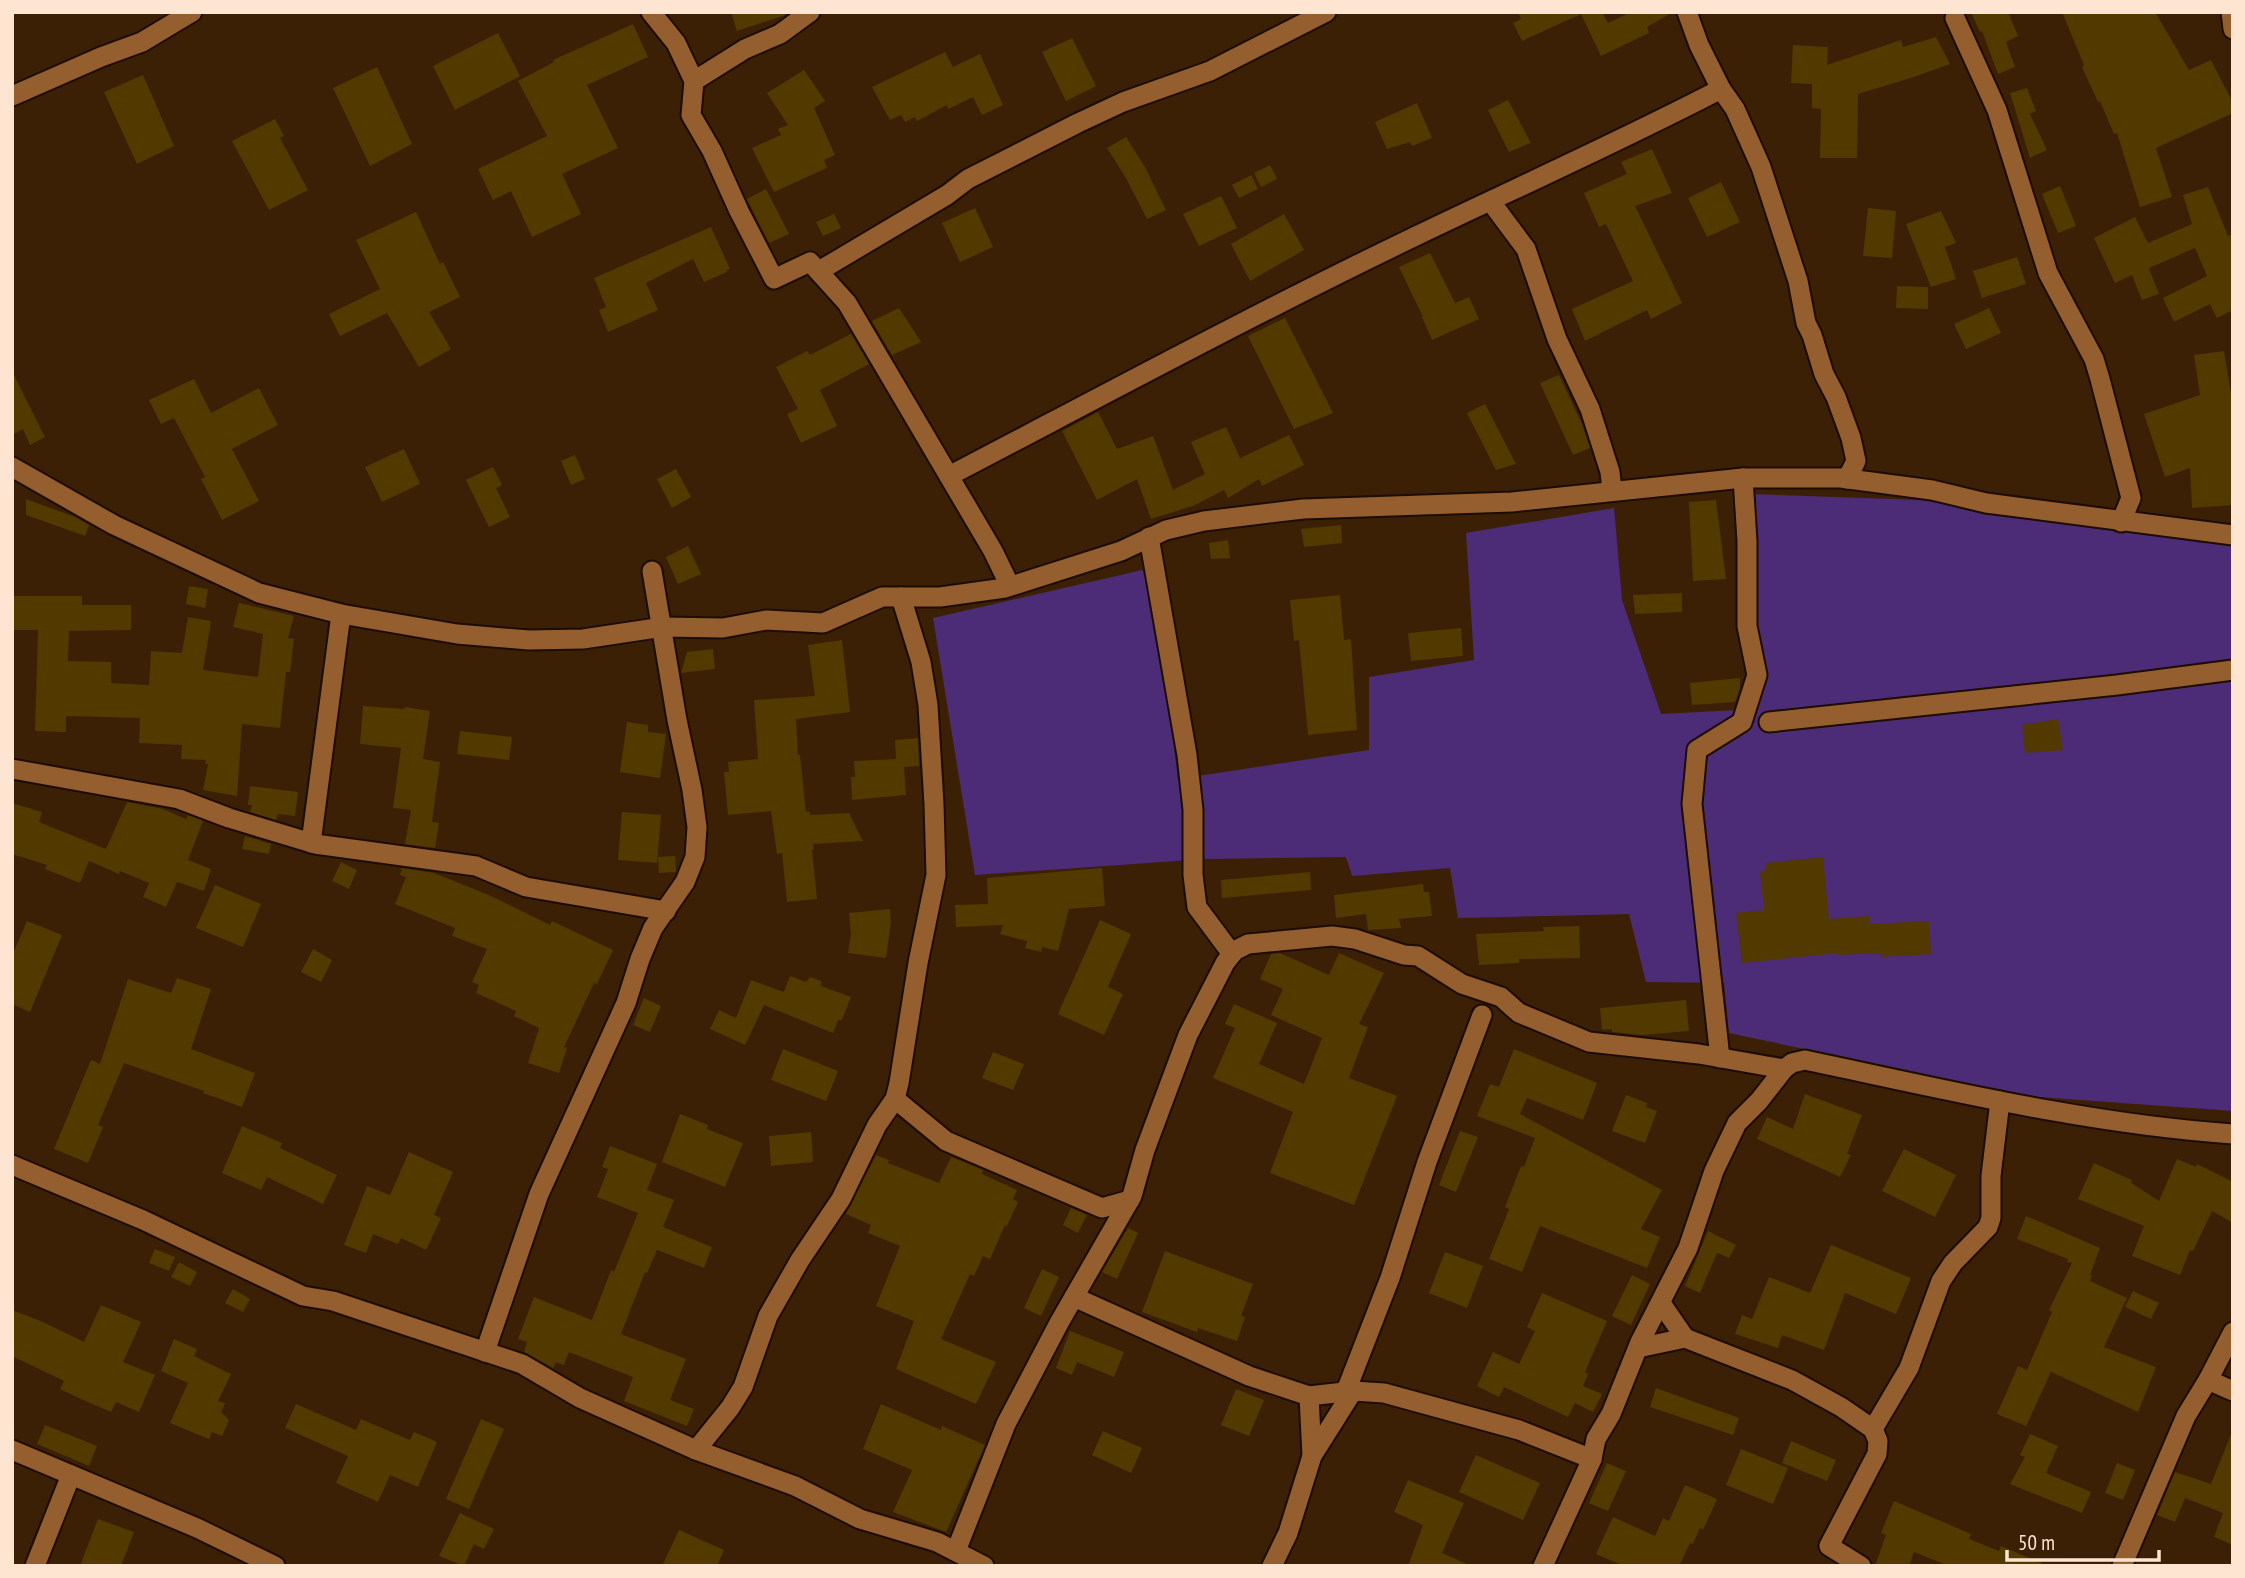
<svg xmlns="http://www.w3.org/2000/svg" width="2245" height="1578" font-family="'PT Sans Narrow',sans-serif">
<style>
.green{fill:#4c2c76}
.building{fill:#523900}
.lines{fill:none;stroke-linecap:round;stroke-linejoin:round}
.minor-casing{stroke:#1c0c01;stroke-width:23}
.minor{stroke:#945e2e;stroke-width:19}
</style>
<rect width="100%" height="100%" fill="#3c2006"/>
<!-- green -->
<polygon class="green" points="1752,494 2007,503 2233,536 2233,1111 2026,1096 1729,1033 1724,983 1646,982 1629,914 1458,918 1450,868 1352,876 1346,857 1205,859 975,875 933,618 1151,568 1178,779 1369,750 1369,677 1474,660 1466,533 1614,508 1622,600 1661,714 1758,709"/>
<!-- building -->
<g class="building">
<polygon points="731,12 785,12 785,15 737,31"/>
<polygon points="1518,12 1602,12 1608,23 1631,12 1673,12 1647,27 1649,33 1601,56 1581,14 1522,41 1513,23 1521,19"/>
<polygon points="1971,12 2008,12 2018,36 2006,42 2015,67 1998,74 1982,31 1980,32"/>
<polygon points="2062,12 2155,12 2189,70 2211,60 2233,103 2233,113 2156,148 2172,197 2140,207 2117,133 2114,134 2100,101 2098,102 2082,67 2084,65"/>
<polygon points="633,24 648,57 587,85 618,148 562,174 581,214 532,237 511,191 493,200 478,169 547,136 518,81 554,62 553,60"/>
<polygon points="498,33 520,76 455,110 433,66"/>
<polygon points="1936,37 1950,64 1914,77 1858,94 1857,158 1820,158 1821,109 1812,108 1812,84 1791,83 1793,45 1828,47 1827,65 1901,40 1903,47"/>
<polygon points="1072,38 1096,86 1066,101 1042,52"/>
<polygon points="945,52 953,67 980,54 1003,105 982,115 973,97 948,109 947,105 917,121 915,117 905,122 901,115 890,120 872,87"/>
<polygon points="377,67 412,144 370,166 333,88"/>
<polygon points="804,70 825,101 814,108 835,155 824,160 827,168 774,192 752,148 781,135 778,129 788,125 767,93"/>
<polygon points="143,75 174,146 137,164 104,92"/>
<polygon points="2027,88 2036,111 2030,114 2047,150 2030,158 2010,93"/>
<polygon points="1508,100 1531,143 1509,152 1488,110"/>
<polygon points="1417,103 1432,138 1412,146 1410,142 1387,149 1375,122"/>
<polygon points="275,119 284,136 280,138 308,190 269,210 232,141"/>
<polygon points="1126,137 1145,167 1166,210 1147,219 1126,178 1107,148"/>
<polygon points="1652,149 1672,193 1635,206 1682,303 1651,319 1647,310 1585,341 1572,309 1633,281 1606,224 1599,227 1584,193 1627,174 1621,162"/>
<polygon points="1270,165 1277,179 1261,187 1254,173"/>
<polygon points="1251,175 1258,189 1239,198 1232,185"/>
<polygon points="1721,182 1740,222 1707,237 1688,198"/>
<polygon points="2060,186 2076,226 2058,233 2042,194"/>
<polygon points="2208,187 2228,236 2233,234 2233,310 2217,318 2210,304 2174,322 2163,298 2207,276 2195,248 2149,268 2159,294 2142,300 2132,275 2115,283 2094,238 2135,217 2148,243 2192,224 2183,195"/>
<polygon points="766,189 789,234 769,243 747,199"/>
<polygon points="1221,196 1237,228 1199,246 1183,214"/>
<polygon points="975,208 993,247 960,262 942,223"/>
<polygon points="1868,208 1896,211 1892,258 1863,256"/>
<polygon points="1941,211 1956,243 1945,247 1956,279 1931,287 1906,224"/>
<polygon points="416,212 440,264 443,262 460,297 429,312 451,349 419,367 387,313 340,336 329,314 380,289 356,240"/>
<polygon points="834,214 841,228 823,236 816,222"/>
<polygon points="1284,214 1304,250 1250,281 1231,244"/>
<polygon points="711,227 730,269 726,270 727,272 704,282 693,259 646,283 658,310 608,332 599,310 606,307 594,278"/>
<polygon points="1430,253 1455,303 1469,297 1479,319 1432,340 1422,317 1423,317 1399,267"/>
<polygon points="2017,257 2026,284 1982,298 1973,271"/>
<polygon points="1897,286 1928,287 1928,309 1896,308"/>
<polygon points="899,308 921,342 892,355 872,321"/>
<polygon points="1989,308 2001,333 1966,349 1954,324"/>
<polygon points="1285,318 1333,413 1294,429 1248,336"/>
<polygon points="851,334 869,364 820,390 837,426 801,443 787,414 798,409 776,367 807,351 810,355"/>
<polygon points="2224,351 2233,406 2233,505 2192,508 2190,468 2165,477 2144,414 2200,395 2194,355"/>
<polygon points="12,371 45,437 30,445 23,429 12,435"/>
<polygon points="1559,375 1582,424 1590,448 1573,455 1540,383"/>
<polygon points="194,379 211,413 259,388 278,425 232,449 259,501 222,520 201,479 205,477 174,418 161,424 149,400"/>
<polygon points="1485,404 1516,464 1496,470 1467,413"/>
<polygon points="1098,412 1117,449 1153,436 1173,490 1205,474 1191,442 1226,427 1240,458 1289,435 1304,465 1262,486 1259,479 1228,498 1224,490 1193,506 1151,519 1137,479 1097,500 1062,431"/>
<polygon points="404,449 420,484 382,502 365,467"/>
<polygon points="575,455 585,479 571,485 561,461"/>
<polygon points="493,467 502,485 496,488 510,517 489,527 466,480"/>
<polygon points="676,469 691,497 672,508 657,479"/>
<polygon points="26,499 75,517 89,525 85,536 26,515"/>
<polygon points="1716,500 1726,579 1693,581 1689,502"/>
<polygon points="1341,525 1342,543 1304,547 1301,529"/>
<polygon points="1228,540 1230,558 1211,559 1209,543"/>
<polygon points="688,546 701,574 678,584 666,557"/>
<polygon points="189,586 208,589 205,608 186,604"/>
<polygon points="1682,593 1682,612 1635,614 1633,595"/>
<polygon points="1340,595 1344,640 1351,639 1357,730 1308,735 1299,640 1294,641 1290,600"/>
<polygon points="12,596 82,596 82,605 131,605 131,630 69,631 68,661 111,662 111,683 149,685 151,651 182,653 188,617 211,621 203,670 258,677 263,634 233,627 239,603 294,616 288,638 294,639 290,672 286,672 280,728 242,724 237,796 203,790 208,764 205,764 206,760 181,759 182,745 139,743 140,718 66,716 66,732 35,731 38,630 12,630"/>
<polygon points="1461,628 1463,656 1411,661 1408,633"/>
<polygon points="842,640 850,712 796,719 798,755 800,755 806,812 809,811 810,815 849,813 863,841 813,844 814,849 812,850 817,899 787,902 782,853 777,854 771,811 728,815 724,772 729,772 728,762 758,759 754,700 815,696 808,645"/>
<polygon points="713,649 715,669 681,673 687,652"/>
<polygon points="1740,678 1740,688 1735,702 1692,705 1690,683"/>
<polygon points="363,706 404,709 405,707 430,711 423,759 440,762 432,822 439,823 435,848 405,844 411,810 393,808 401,748 360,744"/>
<polygon points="2058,719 2063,750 2025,753 2022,725"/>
<polygon points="627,722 648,725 648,732 666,734 660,778 620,772"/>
<polygon points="460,731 512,737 509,760 457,754"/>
<polygon points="918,738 919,766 904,767 906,795 852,800 851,777 855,777 854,761 896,759 895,740"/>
<polygon points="250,786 298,792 295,816 278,814 276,820 250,812 252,805 248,805"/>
<polygon points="127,802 163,809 186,819 188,815 203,821 188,860 211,869 204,891 177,882 166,907 143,897 149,883 120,871 119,874 89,861 80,883 45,869 47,865 12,854 12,803 42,812 39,822 106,849"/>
<polygon points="622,812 661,815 657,863 618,860"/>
<polygon points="245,836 271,844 269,854 242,849"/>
<polygon points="675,856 676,872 659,873 658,857"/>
<polygon points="1823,857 1829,919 1869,916 1869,924 1929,921 1931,954 1881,957 1881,953 1838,955 1838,953 1742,963 1736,913 1764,910 1760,872 1766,871 1765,863"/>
<polygon points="341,862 357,870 349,889 332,881"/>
<polygon points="402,868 434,873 489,895 550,925 552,921 613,950 597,984 594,983 564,1047 567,1048 559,1073 528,1063 539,1028 514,1016 516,1011 476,993 479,985 472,982 487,949 452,936 455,928 395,904 406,877 400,875"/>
<polygon points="1102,868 1105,906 1069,909 1058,951 1042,947 1041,952 1025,948 1027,941 1000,934 1003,925 956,927 955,905 988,904 987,878"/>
<polygon points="1310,872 1311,890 1222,898 1221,880"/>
<polygon points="1423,884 1424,892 1429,892 1432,916 1399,919 1401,928 1368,930 1366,914 1336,918 1334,895"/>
<polygon points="215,885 261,904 243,947 196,928"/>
<polygon points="890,909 891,922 886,958 848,953 851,934 849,913"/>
<polygon points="1100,920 1131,934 1108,987 1123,994 1104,1035 1058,1014"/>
<polygon points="27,921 62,935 30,1012 12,1004 12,956"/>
<polygon points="1579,926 1580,958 1519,959 1519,963 1479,965 1476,934 1544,931 1543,927"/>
<polygon points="313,949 332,960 321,982 301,972"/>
<polygon points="1280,953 1329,975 1339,953 1384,973 1359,1024 1368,1027 1349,1078 1397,1096 1354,1205 1270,1173 1293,1112 1213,1078 1235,1028 1225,1024 1234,1004 1277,1023 1259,1064 1304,1084 1322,1038 1271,1015 1283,989 1260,979 1271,954"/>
<polygon points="790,976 806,982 810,977 821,981 821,986 851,997 842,1020 838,1020 833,1033 764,1005 745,1045 710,1029 719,1010 736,1018 751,980 784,992"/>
<polygon points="177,978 211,989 191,1049 255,1073 242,1107 203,1093 204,1091 124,1063 98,1125 103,1127 88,1163 54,1149 91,1060 100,1064 128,979 171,993"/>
<polygon points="644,998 661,1006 650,1032 633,1025"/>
<polygon points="1686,1000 1689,1031 1642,1035 1612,1032 1612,1029 1602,1030 1600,1008"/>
<polygon points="783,1049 838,1071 826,1101 771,1080"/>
<polygon points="1514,1049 1597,1083 1583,1120 1527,1098 1520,1114 1662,1190 1641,1229 1660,1237 1647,1268 1540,1226 1522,1272 1489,1259 1509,1209 1505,1207 1521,1166 1524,1167 1535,1138 1477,1116 1490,1084 1499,1087"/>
<polygon points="993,1052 1024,1064 1013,1090 982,1078"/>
<polygon points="1805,1094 1862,1115 1847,1154 1851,1155 1840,1177 1757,1139 1767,1117 1793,1129"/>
<polygon points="1626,1095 1647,1103 1646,1107 1657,1111 1645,1143 1612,1131"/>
<polygon points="680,1114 708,1125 707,1129 743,1143 725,1187 662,1162"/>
<polygon points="242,1126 282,1143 280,1148 337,1175 323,1204 267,1177 261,1190 222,1173"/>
<polygon points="1460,1131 1478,1137 1456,1192 1439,1185"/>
<polygon points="811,1132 813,1162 771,1166 769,1136"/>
<polygon points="610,1146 657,1164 647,1190 674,1200 663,1227 712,1247 704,1268 657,1250 647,1273 645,1272 621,1334 686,1359 670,1400 694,1409 687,1426 624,1401 633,1377 569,1352 564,1365 556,1362 553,1368 524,1352 527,1342 518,1339 534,1297 592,1320 611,1270 614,1272 638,1213 597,1197 608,1169 602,1167"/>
<polygon points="1904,1149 1956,1175 1935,1217 1882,1191"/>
<polygon points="409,1152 453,1172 434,1215 441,1218 426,1250 401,1238 398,1244 373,1234 366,1253 344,1245 367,1186 390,1195"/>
<polygon points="876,1155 889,1160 888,1163 939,1183 951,1157 983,1170 982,1174 1017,1190 1013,1199 1018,1202 1007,1226 1005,1225 990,1259 983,1256 974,1276 970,1274 941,1339 996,1362 976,1404 896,1369 914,1321 876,1306 900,1246 868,1233 871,1225 846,1214"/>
<polygon points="2177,1159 2196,1167 2197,1164 2233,1182 2233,1223 2212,1211 2193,1251 2190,1250 2180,1275 2132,1256 2144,1226 2078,1199 2094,1163 2132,1180 2131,1183 2159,1201"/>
<polygon points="1071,1208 1087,1215 1078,1233 1063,1225"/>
<polygon points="2026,1216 2100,1248 2090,1275 2092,1276 2090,1281 2127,1298 2104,1347 2156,1367 2138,1412 2051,1372 2026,1426 1997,1414 2018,1366 2027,1370 2052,1312 2049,1310 2072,1263 2067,1262 2068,1259 2017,1239"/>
<polygon points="1128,1228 1138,1233 1117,1279 1102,1272"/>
<polygon points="1708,1231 1736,1245 1729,1258 1717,1253 1700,1293 1685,1286"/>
<polygon points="1831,1245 1911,1278 1896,1314 1845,1293 1824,1350 1782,1335 1778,1348 1735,1334 1742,1315 1752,1319 1769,1277 1810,1293"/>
<polygon points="155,1249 175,1257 169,1271 149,1263"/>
<polygon points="1165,1251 1253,1284 1241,1316 1245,1317 1237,1341 1198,1328 1197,1332 1142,1312"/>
<polygon points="1445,1252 1483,1266 1467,1308 1429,1293"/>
<polygon points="179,1262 197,1272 190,1286 171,1277"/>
<polygon points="1042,1269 1059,1277 1041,1316 1024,1308"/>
<polygon points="1632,1275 1650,1284 1631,1325 1612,1316"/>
<polygon points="233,1289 250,1299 243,1312 225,1303"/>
<polygon points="2133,1291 2159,1303 2151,1319 2125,1307"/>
<polygon points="1542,1293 1607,1321 1585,1372 1588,1374 1583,1386 1602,1394 1593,1412 1575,1403 1568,1417 1504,1387 1499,1397 1477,1386 1493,1352 1519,1364 1535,1331 1527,1327"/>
<polygon points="101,1305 141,1322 123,1362 155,1375 139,1412 116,1402 111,1412 81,1399 60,1389 64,1381 12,1356 12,1310 43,1322 84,1342"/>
<polygon points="1070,1331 1124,1352 1114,1377 1077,1362 1072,1375 1056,1368"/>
<polygon points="174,1339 197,1349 194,1356 231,1374 218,1401 225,1403 221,1412 229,1420 222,1436 212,1432 209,1439 170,1423 188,1383 161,1371"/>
<polygon points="1656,1388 1739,1418 1733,1435 1650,1407"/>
<polygon points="1236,1389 1264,1400 1249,1436 1221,1425"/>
<polygon points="296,1404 356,1430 361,1419 410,1440 414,1432 437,1442 418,1487 390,1475 378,1502 336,1483 348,1456 285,1428"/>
<polygon points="881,1404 941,1430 942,1426 985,1445 946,1532 893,1512 912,1470 863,1449"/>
<polygon points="481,1419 504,1429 469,1509 446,1499"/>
<polygon points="45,1425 97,1446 89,1466 37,1444"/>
<polygon points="1103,1431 1142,1448 1131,1473 1092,1455"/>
<polygon points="2232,1432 2233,1432 2233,1545 2214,1537 2223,1513 2185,1498 2175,1522 2157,1515 2175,1472 2211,1484"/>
<polygon points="2030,1434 2058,1446 2046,1473 2091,1492 2082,1513 2010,1484 2025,1457 2020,1455"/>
<polygon points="1791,1441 1836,1460 1827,1481 1782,1463"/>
<polygon points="1741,1449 1788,1468 1773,1504 1726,1485"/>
<polygon points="1476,1455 1540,1483 1523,1520 1459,1492"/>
<polygon points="1607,1463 1626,1471 1608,1511 1589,1503"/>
<polygon points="2117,1463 2135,1470 2123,1500 2105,1493"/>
<polygon points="1408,1480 1464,1503 1442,1553 1471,1566 1408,1566 1423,1525 1394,1512"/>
<polygon points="1685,1485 1717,1499 1703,1530 1700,1528 1693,1544 1690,1543 1679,1566 1624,1566 1596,1554 1613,1517 1655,1536 1663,1518 1669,1521"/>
<polygon points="1894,1501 1971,1534 1969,1539 1999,1551 2001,1546 2048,1566 1949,1566 1914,1552 1909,1566 1875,1566 1886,1535 1881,1533"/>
<polygon points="460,1513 494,1529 484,1549 474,1544 464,1566 439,1556"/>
<polygon points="98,1519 134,1532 121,1566 80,1566"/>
<polygon points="679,1530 724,1550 717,1566 662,1566"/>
</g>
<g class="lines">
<defs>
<g id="minor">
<polyline points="651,12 676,43 694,81 691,115 712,151 739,211 774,279 810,262 847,303 993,551 1010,586"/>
<polyline points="1687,12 1699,45 1721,89 1735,109 1761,167 1798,281 1806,323 1812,335 1824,374 1836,397 1851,438 1856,461 1847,479"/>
<polyline points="2231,12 2233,29"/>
<polyline points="1955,18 1997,110 2048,273 2094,359 2100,379 2131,498 2121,522"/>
<polyline points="694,81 745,49 780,34 810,12"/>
<polyline points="12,96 101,57 142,42 192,12"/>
<polyline points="1491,202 1526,249 1557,339 1590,409 1610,472 1612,490"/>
<polyline points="819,271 947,195 968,179 1078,123 1123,102 1210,71 1326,12"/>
<polyline points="12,467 114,525 259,593 341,614 457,634 529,640 583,639 663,627 723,628 766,620 823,623 882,597 940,597 1005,588 1121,551 1166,530 1204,521 1303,509 1512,502 1743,478 1841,478 1932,490 1986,503 2233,535"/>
<path d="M949 476C1104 395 1258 312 1416 236 1518 187 1621 141 1721 89"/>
<polyline points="1149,537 1187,755 1193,810 1193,875 1197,907 1232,954"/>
<polyline points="1769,722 2117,685 2233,670"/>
<polyline points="12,769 179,799 229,818 315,844 476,866 526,887 666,911"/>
<polyline points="311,843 341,614"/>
<polyline points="1720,1058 1692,804 1697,750 1742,722 1757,675 1747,626 1747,541 1743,478"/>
<polyline points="895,1099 946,1141 1102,1208 1130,1200"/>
<polyline points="12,1165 143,1220 303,1296 333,1301 522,1364 580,1398 696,1450 795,1486 860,1519 937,1542 984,1566"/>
<polyline points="1074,1297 1249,1376 1309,1396 1353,1391 1384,1393 1519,1430 1592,1459"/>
<polyline points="1661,1303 1685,1338"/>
<polyline points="2233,1332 2208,1380 2233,1391"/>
<polyline points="1638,1348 1685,1338 1792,1380 1841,1407 1873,1429 1878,1441 1877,1454 1829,1546 1861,1566"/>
<polyline points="485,1352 539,1194 626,1003 640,959 653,928 685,882 695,857 697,827 692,790 677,720 652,571"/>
<polyline points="1346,1391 1390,1278 1427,1162 1482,1015"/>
<polyline points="1309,1396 1312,1456"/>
<polyline points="1873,1429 1909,1368 1941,1281 1953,1263 1988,1227 1991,1218 1991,1176 2000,1101"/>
<polyline points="12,1450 197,1528 275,1566"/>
<polyline points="696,1450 730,1408 743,1387 768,1316 800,1260 841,1199 877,1125 895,1099 899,1083 918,963 936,875 934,804 928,705 921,662 901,597"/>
<polyline points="956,1551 1006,1424 1059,1323 1132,1196 1145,1150 1188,1035 1225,963 1234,951 1248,944 1332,936 1355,939 1404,955 1418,956 1462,984 1501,997 1519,1013 1589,1042 1699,1054 1784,1069"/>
<polyline points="35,1566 71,1475"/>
<polyline points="1272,1566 1288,1533 1312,1456 1353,1391"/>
<path d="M1543 1566 1592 1459 1596 1439 1611 1414 1640 1342 1688 1248 1714 1171 1737 1123 1759 1101 1784 1069 1792 1063 1805 1060C1947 1090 2088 1124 2233 1134"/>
<polyline points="2122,1566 2186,1416 2208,1380"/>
</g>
</defs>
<!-- minor casing -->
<use href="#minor" class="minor-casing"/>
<!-- minor -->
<use href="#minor" class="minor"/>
</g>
<!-- border -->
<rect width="2245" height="1578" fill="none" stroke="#fee5d1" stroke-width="28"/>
<!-- scale -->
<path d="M2007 1550v10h152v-10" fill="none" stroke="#fee5d1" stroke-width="3.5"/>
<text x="2018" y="1550" font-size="21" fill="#fee5d1" stroke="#3c2006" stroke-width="5" paint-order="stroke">50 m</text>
</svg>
